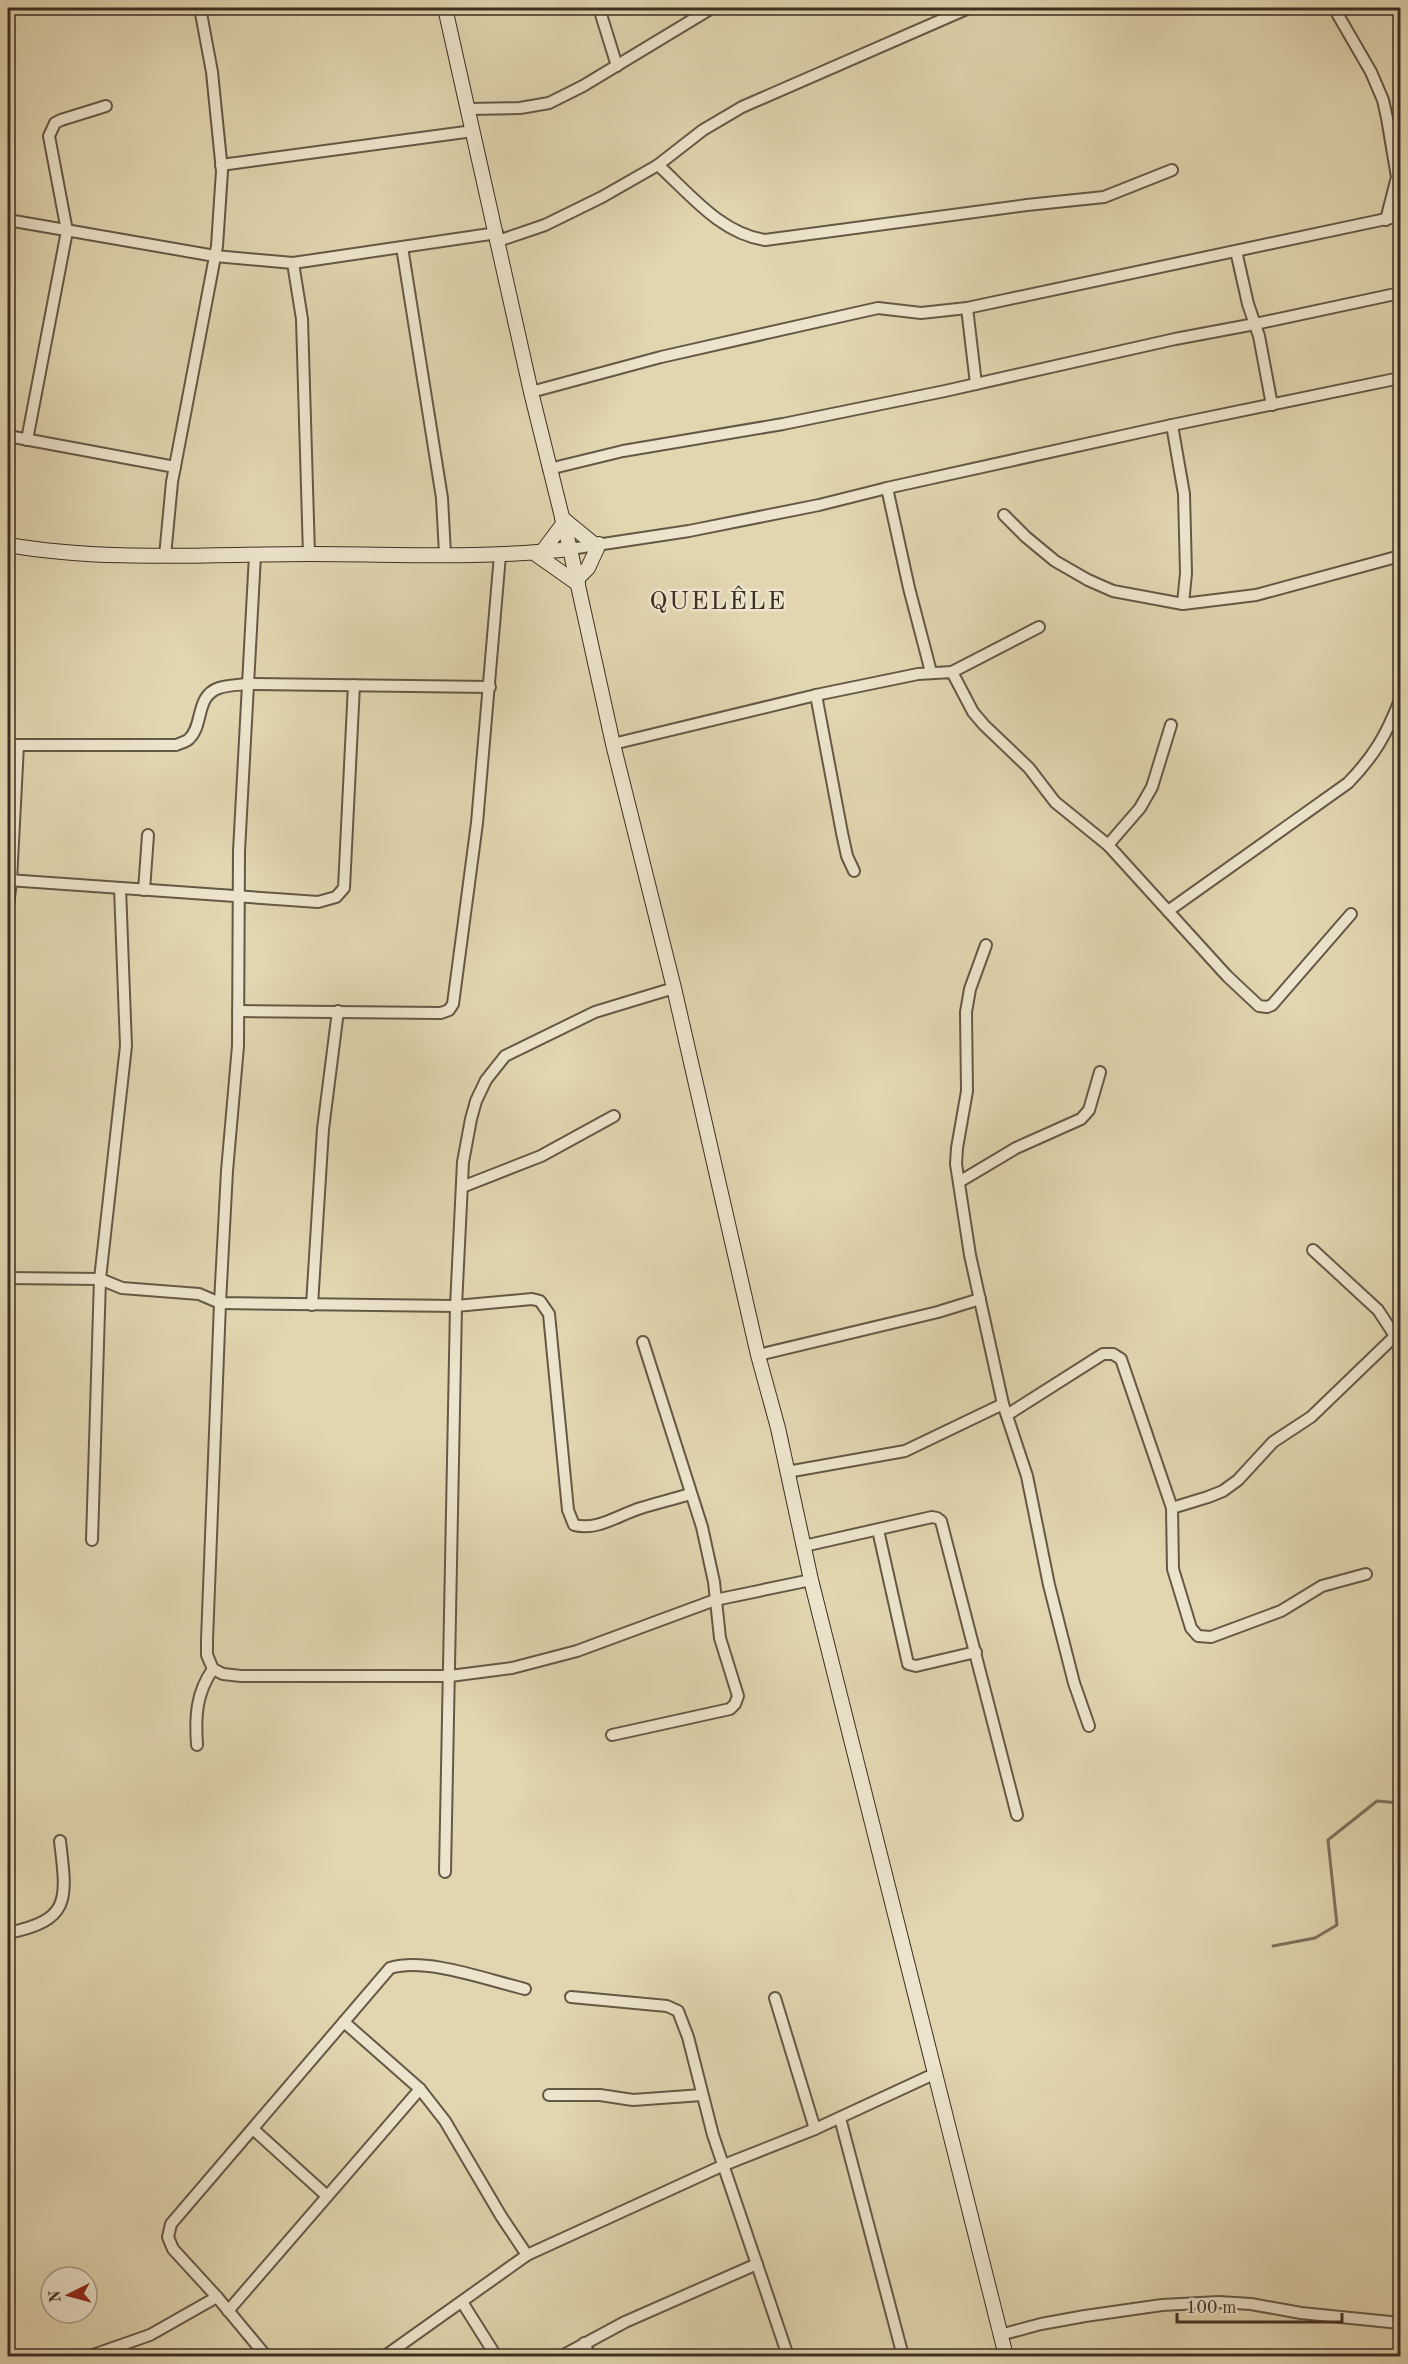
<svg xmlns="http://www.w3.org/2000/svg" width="1408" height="2364" font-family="'Old Standard TT',serif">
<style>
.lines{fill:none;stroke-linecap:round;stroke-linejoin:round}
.stream{stroke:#7e715b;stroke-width:3}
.street-casing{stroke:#665846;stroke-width:14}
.secondary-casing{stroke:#3d2e23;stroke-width:16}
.street{stroke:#ece4cc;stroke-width:10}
.secondary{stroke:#ece4cc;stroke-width:14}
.labels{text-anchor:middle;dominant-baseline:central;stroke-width:5;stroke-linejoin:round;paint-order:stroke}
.neighbourhood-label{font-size:26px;letter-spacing:1.5px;fill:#3d2e23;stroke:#ece4cc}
</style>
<rect width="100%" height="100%" fill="#e1d6b0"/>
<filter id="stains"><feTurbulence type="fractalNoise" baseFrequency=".00333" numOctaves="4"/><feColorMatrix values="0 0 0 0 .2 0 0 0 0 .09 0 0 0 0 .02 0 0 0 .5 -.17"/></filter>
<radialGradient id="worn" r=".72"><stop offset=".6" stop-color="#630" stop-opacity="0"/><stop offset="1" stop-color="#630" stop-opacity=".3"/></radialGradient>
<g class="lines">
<!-- stream -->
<polyline class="stream" points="1273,1946 1315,1938 1337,1925 1328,1840 1377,1801 1400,1803"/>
<defs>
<g id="street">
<polyline points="599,8 617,66"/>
<polyline points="1334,8 1371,72 1383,100 1387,118 1397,177 1386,220"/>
<polyline points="468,109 520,108 549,103 583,86 712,8"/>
<polyline points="221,165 473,131"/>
<path d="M658 165C690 194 720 233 765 240L1027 205 1104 197 1172 170"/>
<polyline points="8,220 215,256 293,263 497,233"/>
<polyline points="498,241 545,225 602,197 658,165 703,130 742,107 969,8"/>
<polyline points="402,247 442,498 445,554"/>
<polyline points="1236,251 1248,304 1259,336 1272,405"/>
<polyline points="293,263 302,319 309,554"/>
<polyline points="967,308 976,384"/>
<polyline points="531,392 661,357 878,308 921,313 967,308 1400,216"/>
<polyline points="1172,425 1184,494 1186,573 1183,604"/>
<polyline points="8,436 175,467"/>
<polyline points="27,440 67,231 49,136 55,123 61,120 106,106"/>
<polyline points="549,469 623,451 783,424 945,391 1175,339 1255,324 1400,293"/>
<polyline points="887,488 909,588 931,672"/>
<polyline points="1004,515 1026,537 1055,561 1088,580 1113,591 1183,604 1256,595 1400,556"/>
<polyline points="570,549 689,531 819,505 887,488 1172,425 1400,378"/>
<polyline points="255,555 239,851 238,1046 227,1171 220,1303 207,1640 207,1655 213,1669 223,1674 241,1676 450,1676 512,1668 577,1651 715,1600 811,1580"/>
<polyline points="165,556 172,482 217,246 222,171 212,72 200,8"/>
<polyline points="952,672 1039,627"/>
<polyline points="816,695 842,833 847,856 854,871"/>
<polyline points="613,744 816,695 918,674 952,672 973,712 984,725 1029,768 1055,802 1108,845 1227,976 1259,1006 1267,1007 1272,1005 1351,914"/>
<path d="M8 745H176C180 743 186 742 189 739 204 725 195 696 219 688 228 685 238 685 247 684L490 687"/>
<polyline points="1108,845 1140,808 1152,787 1171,725"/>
<polyline points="8,880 318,902 336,897 344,888 354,685"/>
<polyline points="144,890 148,835"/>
<polyline points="8,906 11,881 18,745"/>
<path d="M1168 911 1348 783C1375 755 1386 735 1400 700"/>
<polyline points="986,945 970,989 966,1012 967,1091 957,1148 956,1164 970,1255 1003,1404 1027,1476 1049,1585 1074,1683 1089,1726"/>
<polyline points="238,1011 441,1013 449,1010 453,1004 477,823 500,555"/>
<polyline points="959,1182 1016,1148 1081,1119 1089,1110 1100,1072"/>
<polyline points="462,1187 541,1156 614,1116"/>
<polyline points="1313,1250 1378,1310 1395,1336"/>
<path d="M8 1278 100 1279 122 1288 199 1294 220 1303 456 1306 532 1299 540 1301 549 1314 568 1510 574 1525C598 1531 618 1515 641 1508 657 1503 674 1499 690 1494"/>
<polyline points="312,1305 323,1129 338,1011"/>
<polyline points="758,1355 938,1312 980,1299"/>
<polyline points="1007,1415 1103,1354 1113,1354 1121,1359 1172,1508 1208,1497 1223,1491 1238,1480 1273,1442 1311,1417 1395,1336 1400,1340"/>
<polyline points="787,1472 905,1451 1003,1404"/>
<polyline points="1172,1508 1173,1569 1191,1628 1198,1636 1211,1637 1281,1611 1322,1586 1366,1574"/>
<polyline points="878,1530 908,1664 916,1666 976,1652"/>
<polyline points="92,1540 100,1279 126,1046 120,888"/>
<polyline points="804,1546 932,1517 937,1518 941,1521 1017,1815"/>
<polyline points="612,1735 730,1709 735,1704 738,1696 720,1638 714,1582 702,1527 643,1342"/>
<path d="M197 1745C195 1717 196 1693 213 1669"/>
<polyline points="445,1872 456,1306 463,1162 471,1119 476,1101 486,1080 505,1056 595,1012 674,988"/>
<path d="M8 1933C71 1920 67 1900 60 1841"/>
<polyline points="571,1997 667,2006 678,2011 688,2037 713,2135 788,2356"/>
<polyline points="775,1998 815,2129"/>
<polyline points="344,2022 420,2089 445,2121 501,2216 527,2255"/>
<polyline points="549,2095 600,2095 633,2100 702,2095"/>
<polyline points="840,2118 903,2356"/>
<polyline points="253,2129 327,2196"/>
<polyline points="462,2302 496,2356"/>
<polyline points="228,2311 420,2089"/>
<polyline points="1000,2335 1041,2324 1085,2316 1162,2305 1219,2302 1251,2304 1301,2313 1400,2323"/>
<polyline points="584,2343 590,2356"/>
<polyline points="90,2356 150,2335 217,2297"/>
<path d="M266 2356 217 2297 173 2249 168 2237 171 2224 390 1968C427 1957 487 1980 525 1989"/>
<polyline points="385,2356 527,2255 724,2165 815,2129 934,2074"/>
<polyline points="562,2356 625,2322 757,2264"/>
</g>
<g id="secondary">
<polyline points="445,8 531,392 570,549 613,744 674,988 758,1355 778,1428 811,1580 1006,2356"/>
<polyline points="562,518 595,545"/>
<path d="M8 545C108 562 210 554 311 554 398 554 484 559 570 549"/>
<polyline points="542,552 563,524"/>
<polyline points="534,553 578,584"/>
<polyline points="577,579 588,568 599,544"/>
</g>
</defs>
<!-- street casing -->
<use href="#street" class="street-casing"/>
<!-- secondary casing -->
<use href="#secondary" class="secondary-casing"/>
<!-- street -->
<use href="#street" class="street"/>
<!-- secondary -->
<use href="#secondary" class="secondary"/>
</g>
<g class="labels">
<!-- neighbourhood labels -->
<g class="neighbourhood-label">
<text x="718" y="602">QUELÊLE</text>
</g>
</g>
<!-- margin -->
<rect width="1408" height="2364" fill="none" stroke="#e1d6b0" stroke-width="30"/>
<rect x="9" y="9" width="1390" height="2346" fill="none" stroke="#3d2e23" stroke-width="3"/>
<rect x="15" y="15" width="1378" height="2334" fill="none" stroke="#3d2e23" stroke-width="1.5"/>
<!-- north arrow -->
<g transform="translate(69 2295) rotate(264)"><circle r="28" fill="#ece4cc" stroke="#a69b88" stroke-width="1.5"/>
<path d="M0-4.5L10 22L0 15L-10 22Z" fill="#8f2418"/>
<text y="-9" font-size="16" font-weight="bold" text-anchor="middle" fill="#3d2e23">N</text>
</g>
<!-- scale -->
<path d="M1177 2313v9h165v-9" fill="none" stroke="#3d2e23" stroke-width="3"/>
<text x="1186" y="2313" font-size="18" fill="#3d2e23" stroke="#ece4cc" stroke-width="4.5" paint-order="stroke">100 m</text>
<rect width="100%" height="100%" filter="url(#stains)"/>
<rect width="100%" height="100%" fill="url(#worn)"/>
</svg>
